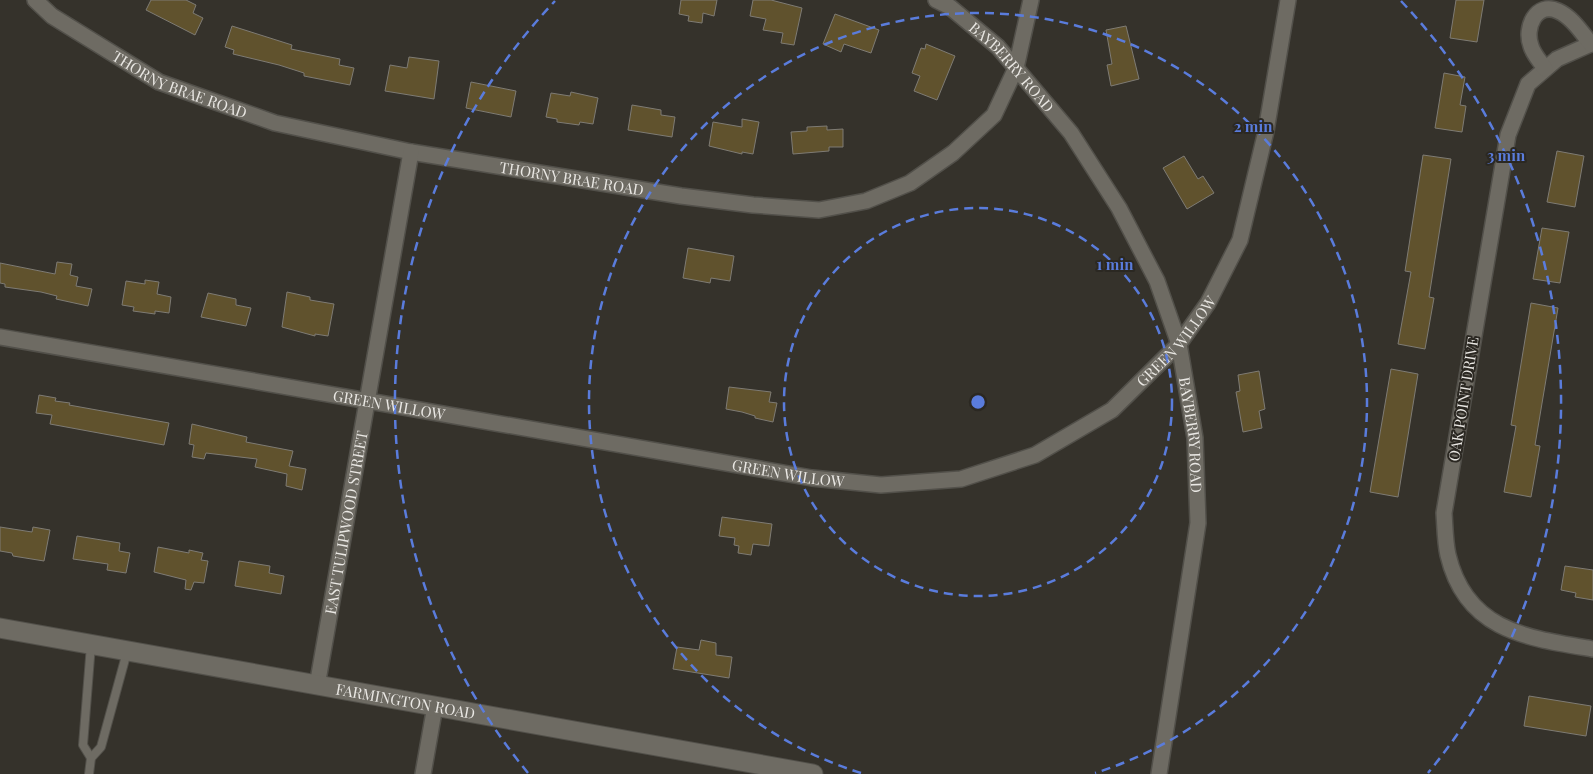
<svg xmlns="http://www.w3.org/2000/svg" width="1593" height="774" font-family="'Playfair Display',serif">
<style>
.building{fill:#60522d;stroke:#7e7b74}
.lines{fill:none;stroke-linecap:round;stroke-linejoin:round}
.service-casing{stroke:#52504a;stroke-width:10}
.minor-casing{stroke:#52504a;stroke-width:18}
.tertiary-casing{stroke:#52504a;stroke-width:21}
.service{stroke:#6e6b63;stroke-width:8}
.minor{stroke:#6e6b63;stroke-width:15}
.tertiary{stroke:#6e6b63;stroke-width:19}
.ring{fill:none;stroke:#5a7cdc;stroke-width:2.5;stroke-dasharray:9 6}
.labels{text-anchor:middle;dominant-baseline:central;stroke-width:4;stroke-linejoin:round;paint-order:stroke}
.street-label{font-size:15px;fill:#eae8e4;stroke:#2b2822}
.centre{fill:#5a7cdc;stroke:#2b2822;stroke-width:2.5}
.ring-label{font-size:15px;text-anchor:middle;font-weight:bold;fill:#5a7cdc;stroke:#2b2822;stroke-width:4;stroke-linejoin:round;paint-order:stroke}
</style>
<rect width="100%" height="100%" fill="#35322b"/>
<!-- building -->
<g class="building">
<polygon points="151,0 186,0 196,5 193,13 203,18 195,35 146,10"/>
<polygon points="681,0 717,0 714,16 703,13 702,23 688,21 689,16 679,14"/>
<polygon points="753,0 771,0 802,8 794,45 781,43 783,33 763,30 766,19 750,16"/>
<polygon points="1456,0 1484,0 1477,42 1450,38"/>
<polygon points="835,14 879,30 871,53 844,44 841,52 823,44"/>
<polygon points="232,26 292,45 291,49 340,59 339,65 354,68 350,85 304,76 304,73 279,65 233,54 234,50 225,47"/>
<polygon points="1126,26 1139,79 1111,86 1107,65 1112,64 1106,30"/>
<polygon points="926,44 955,56 937,100 914,91 920,76 912,73 921,48 925,49"/>
<polygon points="409,57 439,61 434,99 385,91 390,65 407,68"/>
<polygon points="1444,73 1465,77 1460,105 1466,106 1462,132 1435,128"/>
<polygon points="471,82 516,91 511,117 466,108"/>
<polygon points="571,92 598,98 593,124 580,122 579,125 557,122 557,119 546,117 551,93 570,96"/>
<polygon points="632,105 661,110 661,115 675,117 672,137 628,130"/>
<polygon points="742,119 759,122 753,154 742,152 742,154 709,146 713,122 742,127"/>
<polygon points="827,126 827,130 843,129 843,147 829,147 829,151 793,154 791,132 807,131 807,127"/>
<polygon points="1557,151 1584,156 1575,207 1547,202"/>
<polygon points="1423,155 1451,159 1429,297 1434,298 1425,349 1398,344 1411,272 1405,271"/>
<polygon points="1184,156 1198,179 1203,176 1214,193 1187,209 1163,168"/>
<polygon points="1542,228 1569,232 1560,283 1533,279"/>
<polygon points="688,248 734,256 730,281 711,278 710,283 683,278"/>
<polygon points="57,262 72,264 70,275 78,277 76,286 92,289 88,306 56,299 57,296 41,292 5,287 5,284 0,283 0,263 55,274"/>
<polygon points="145,280 159,282 157,294 171,297 169,313 155,311 155,314 133,311 134,307 122,305 126,281 145,284"/>
<polygon points="287,292 310,297 310,300 334,304 328,336 315,334 315,336 282,327"/>
<polygon points="208,293 236,299 236,305 251,308 246,326 201,317"/>
<polygon points="1531,303 1558,308 1535,445 1540,446 1531,497 1504,492 1516,426 1511,425"/>
<polygon points="1391,369 1418,374 1398,497 1370,492"/>
<polygon points="1259,371 1265,409 1259,411 1262,428 1243,432 1236,392 1240,391 1238,375"/>
<polygon points="729,387 771,392 769,402 777,403 773,422 755,418 755,416 742,412 726,409"/>
<polygon points="39,395 56,398 55,401 70,403 69,405 169,423 164,445 50,424 52,415 36,413"/>
<polygon points="192,424 247,437 246,442 293,451 289,466 306,469 302,490 286,486 287,474 255,467 257,459 206,453 204,459 192,457 194,445 189,444"/>
<polygon points="722,517 772,524 769,546 753,544 751,555 738,553 739,546 734,545 735,538 719,536"/>
<polygon points="0,527 32,532 33,527 50,530 44,561 13,556 12,553 0,551"/>
<polygon points="77,536 120,543 119,551 130,553 126,573 107,570 108,564 73,559"/>
<polygon points="158,547 189,553 189,550 203,553 201,560 208,561 204,583 194,582 191,590 185,589 186,580 154,572"/>
<polygon points="239,561 270,566 269,573 284,576 281,594 235,586"/>
<polygon points="1565,566 1593,570 1593,600 1575,597 1576,593 1561,590"/>
<polygon points="701,640 716,643 716,655 732,657 729,678 673,669 677,647 699,650"/>
<polygon points="1529,696 1591,706 1586,736 1524,726"/>
</g>
<g class="lines">
<defs>
<g id="service">
<polyline points="91,645 83,745 91,758"/>
<polyline points="89,774 91,758 101,747 127,652"/>
</g>
<g id="minor">
<path id="s1" d="M35 0 52 16 159 82 275 123 411 152 681 196 753 205 819 210 866 201 910 183 953 153 994 115 1016 68 1031 0"/>
<path id="s2" d="M936 0 950 7 998 47 1071 133 1119 208 1157 281 1179 344 1195 438 1198 523 1159 774"/>
<path d="M1593 43 1557 59 1528 84 1508 135 1444 513C1445 526 1445 542 1448 555 1466 631 1527 638 1593 649"/>
<path d="M1545 69C1541 62 1533 54 1531 46 1524 28 1536 1 1558 11 1572 17 1582 33 1591 44"/>
<path id="s3" d="M0 337 812 478 881 485 961 479 1035 455 1112 410 1179 344 1208 303 1240 240 1266 131 1288 0"/>
<path id="s4" d="M317 686 411 152"/>
<polyline points="423,774 435,706"/>
</g>
<g id="tertiary">
<path id="s5" d="M0 628 813 774"/>
</g>
</defs>
<!-- service casing -->
<use href="#service" class="service-casing"/>
<!-- minor casing -->
<use href="#minor" class="minor-casing"/>
<!-- tertiary casing -->
<use href="#tertiary" class="tertiary-casing"/>
<!-- service -->
<use href="#service" class="service"/>
<!-- minor -->
<use href="#minor" class="minor"/>
<!-- tertiary -->
<use href="#tertiary" class="tertiary"/>
</g>
<!-- distance rings -->
<g class="ring">
<circle cx="978" cy="402" r="194"/>
<path d="M861 773A389 389 0 1 1 1095 773"/>
<path d="M528 773A583 583 0 0 1 555 1M1401 1A583 583 0 0 1 1428 773"/>
</g>
<g class="labels">
<!-- street labels -->
<g class="street-label">
<text stroke="none"><textPath href="#s2" startOffset="102">BAYBERRY ROAD</textPath></text>
<text stroke="none"><textPath href="#s1" startOffset="169">THORNY BRAE ROAD</textPath></text>
<text stroke="none"><textPath href="#s1" startOffset="574">THORNY BRAE ROAD</textPath></text>
<text stroke="none"><textPath href="#s3" startOffset="1235">GREEN WILLOW</textPath></text>
<text transform="translate(1463 399) rotate(-81)">OAK POINT DRIVE</text>
<text stroke="none"><textPath href="#s3" startOffset="395">GREEN WILLOW</textPath></text>
<text stroke="none"><textPath href="#s2" startOffset="521">BAYBERRY ROAD</textPath></text>
<text stroke="none"><textPath href="#s3" startOffset="800">GREEN WILLOW</textPath></text>
<text stroke="none"><textPath href="#s4" startOffset="166">EAST TULIPWOOD STREET</textPath></text>
<text stroke="none"><textPath href="#s5" startOffset="412">FARMINGTON ROAD</textPath></text>
</g>
</g>
<circle cx="978" cy="402" r="8" class="centre"/>
<g class="ring-label">
<text x="1253" y="132">2 min</text>
<text x="1506" y="161">3 min</text>
<text x="1115" y="270">1 min</text>
</g>
</svg>
